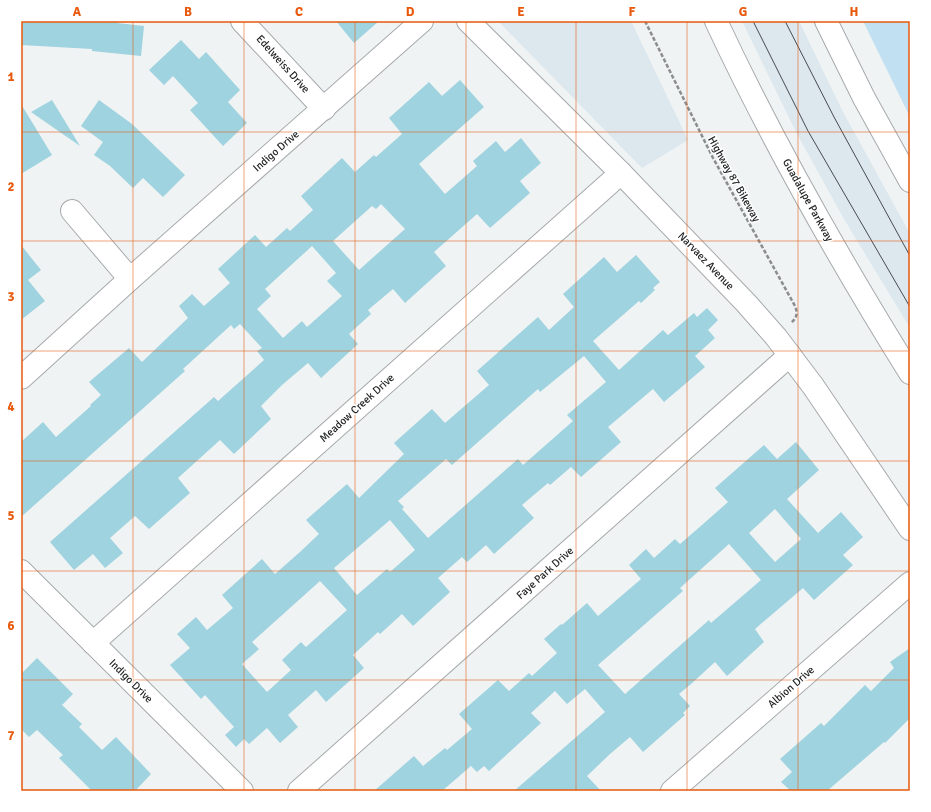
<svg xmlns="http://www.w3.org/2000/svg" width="931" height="812" font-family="Signika,sans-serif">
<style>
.built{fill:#dce7ee}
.green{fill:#c1e0f1}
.building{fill:#9fd3df;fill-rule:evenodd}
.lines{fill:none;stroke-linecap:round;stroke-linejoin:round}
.minor-casing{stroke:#a7aaac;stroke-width:24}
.tertiary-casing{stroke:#a7aaac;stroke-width:24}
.motorway-casing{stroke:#a7aaac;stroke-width:24}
.path{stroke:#8b8d8e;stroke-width:2.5;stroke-dasharray:4 2;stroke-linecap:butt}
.minor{stroke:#fff;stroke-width:22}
.tertiary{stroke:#fff;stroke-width:22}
.motorway{stroke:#fff;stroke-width:22}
.tram{stroke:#484a4b;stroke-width:1}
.grid{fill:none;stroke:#e8590c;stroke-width:1;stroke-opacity:0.55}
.labels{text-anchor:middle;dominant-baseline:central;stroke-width:3;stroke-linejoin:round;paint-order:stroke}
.street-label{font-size:11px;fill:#242526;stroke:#fff}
.neatline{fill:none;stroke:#e8590c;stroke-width:1.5}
.grid-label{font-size:13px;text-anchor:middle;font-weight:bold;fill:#e8590c}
</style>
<rect width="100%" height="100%" fill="#eff3f4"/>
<!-- built -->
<g class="built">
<polygon points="498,21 631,21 688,140 642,168"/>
<polygon points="742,21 799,21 842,110 910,234 910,328 844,219 796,132"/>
</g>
<!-- green -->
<polygon class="green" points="863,21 909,21 910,23 910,117"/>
<!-- building -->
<g class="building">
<polygon points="21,21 117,21 117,23 144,26 141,56 92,51 92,49 21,45"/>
<polygon points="336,21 379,21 354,43"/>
<polygon points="181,40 199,59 206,52 240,90 228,102 247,123 223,146 190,110 198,103 173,76 164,85 149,70"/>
<path d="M460 80 484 107 419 164 445 194 477 166 473 161 496 141 505 152 521 138 541 163 520 181 530 193 490 228 477 214 434 252 446 266 405 303 393 289 368 310 371 314 349 334 358 344 321 378 308 363 282 385 261 406 271 419 234 454 220 440 178 478 190 493 149 529 135 516 110 538 123 553 105 568 93 554 74 570 50 542 214 397 218 401 264 360 257 351 262 348 240 324 234 329 231 325 183 369 185 371 21 517V442L43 422 56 437 91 406 90 405 101 395 89 382 129 348 142 362 188 318 179 306 192 294 204 306 230 283 218 269 255 235 266 247 287 228 290 231 313 210 301 196 342 158 355 172 374 155 376 157 402 134 389 118 429 82 442 96ZM381 204 405 229 359 270 333 241 372 206 376 209ZM312 246 336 273 327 281 342 296 307 327 302 321 283 338 257 309 271 296 265 289Z"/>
<polygon points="52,100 80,146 31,112"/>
<polygon points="99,100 132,124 185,175 163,197 143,178 133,188 110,166 94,155 103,142 81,126"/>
<polygon points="21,104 52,155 21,174"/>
<polygon points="21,245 41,270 28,280 45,301 21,320"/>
<path d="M636 255 660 282 653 288 655 290 641 303 639 301 593 341 619 370 663 330 668 335 694 313 697 317 707 308 718 320 708 330 715 338 695 356 705 367 664 402 653 389 608 427 621 442 581 477 571 467 550 485 548 483 522 505 534 518 494 554 486 545 467 562 462 557 438 578 450 592 413 626 402 614 380 634 378 632 353 655 364 668 326 702 316 690 288 715 298 727 280 743 267 728 249 744 244 739 236 747 225 735 234 727 205 695 201 699 170 665 190 648 177 634 196 617 207 630 233 608 222 595 262 559 275 574 300 552 319 534 306 520 347 484 359 498 404 454 394 443 432 409 445 423 489 385 477 371 538 317 549 330 574 307 563 294 604 257 617 272ZM584 356 606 382 567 415 573 421 523 465 518 459 428 538 402 509 404 507 398 501 446 459 452 465 538 389 540 392ZM390 520 415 550 390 572 387 569 357 595 334 568ZM320 581 347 610 306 647 301 642 282 660 291 670 267 692 242 664 259 649 252 642Z"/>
<path d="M796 442 819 470 787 499 818 533 841 512 863 537 843 555 853 565 814 600 803 588 755 629 764 642 727 676 715 662 691 684 679 694 690 706 683 713 685 715 643 752 630 737 610 754 587 776 601 791H514L605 712 585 689 567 704 555 691 531 713 541 723 489 771 484 766 477 772 471 766 442 791H374L414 756 423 766 445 748 447 750 472 729 459 714 498 680 509 691 529 673 532 676 557 653 544 639 561 624 562 625 587 603 598 616 641 579 629 565 646 549 654 558 675 539 680 544 702 525 728 502 715 488 764 445 777 459ZM775 509 801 539 775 562 749 533ZM729 544 761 580 711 623 709 620 625 694 598 665 683 591 680 588Z"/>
<polygon points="910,648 910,718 885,743 884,742 827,791 791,791 781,782 792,772 780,759 821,723 824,726 865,685 871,691 894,668 890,662"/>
<polygon points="37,658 73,694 62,705 82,724 79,727 102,750 116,737 151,774 135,791 92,791 59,758 63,755 37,730 29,737 21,729 21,674"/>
</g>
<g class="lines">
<defs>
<g id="minor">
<polyline points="242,21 324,109"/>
<polyline points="72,211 130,279"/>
<polyline points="21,378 130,279 422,21"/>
<polyline points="21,571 242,791"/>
<polyline points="93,643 621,173"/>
<polyline points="299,791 790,355"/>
<polyline points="672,791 910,583"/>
</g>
<polyline id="tertiary" points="468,21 621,173 746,303 776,337 813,386 910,529"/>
<g id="motorway">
<path d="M716 21C773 143 839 259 910 373"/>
<polyline points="826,21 864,98 910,181"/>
</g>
</defs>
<!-- minor casing -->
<use href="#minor" class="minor-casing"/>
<!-- tertiary casing -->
<use href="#tertiary" class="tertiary-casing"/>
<!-- motorway casing -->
<use href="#motorway" class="motorway-casing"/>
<!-- path -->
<path class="path" d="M645 21 713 158 795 306C798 314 797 317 791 323"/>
<!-- minor -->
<use href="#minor" class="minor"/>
<!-- tertiary -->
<use href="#tertiary" class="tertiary"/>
<!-- motorway -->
<use href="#motorway" class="motorway"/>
<!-- tram -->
<g class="tram">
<polyline points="753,21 808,131 910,307"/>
<polyline points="785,21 834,117 910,256"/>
</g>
</g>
<!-- grid -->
<path class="grid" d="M133 21V791M244 21V791M355 21V791M466 21V791M576 21V791M687 21V791M798 21V791M21 132H910M21 241H910M21 351H910M21 461H910M21 571H910M21 680H910"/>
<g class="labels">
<!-- street labels -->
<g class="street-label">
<text transform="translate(283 64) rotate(48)">Edelweiss Drive</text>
<text transform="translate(276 151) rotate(-41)">Indigo Drive</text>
<text transform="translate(734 179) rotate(61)">Highway 87 Bikeway</text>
<text transform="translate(808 200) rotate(61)">Guadalupe Parkway</text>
<text transform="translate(706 261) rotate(46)">Narvaez Avenue</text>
<text transform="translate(357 408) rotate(-42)">Meadow Creek Drive</text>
<text transform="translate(545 573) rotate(-42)">Faye Park Drive</text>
<text transform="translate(131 681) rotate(45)">Indigo Drive</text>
<text transform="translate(791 687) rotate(-41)">Albion Drive</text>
</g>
</g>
<!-- border -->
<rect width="931" height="812" fill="none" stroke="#ffffff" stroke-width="44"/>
<rect x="22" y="22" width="887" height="768" class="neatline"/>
<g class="grid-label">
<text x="77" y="16">A</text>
<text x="188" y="16">B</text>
<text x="299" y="16">C</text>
<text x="410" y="16">D</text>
<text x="521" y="16">E</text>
<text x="632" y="16">F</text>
<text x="743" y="16">G</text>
<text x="854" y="16">H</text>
<text x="11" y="81">1</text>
<text x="11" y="191">2</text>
<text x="11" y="301">3</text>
<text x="11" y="411">4</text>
<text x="11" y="520">5</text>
<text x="11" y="630">6</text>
<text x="11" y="740">7</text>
</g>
</svg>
